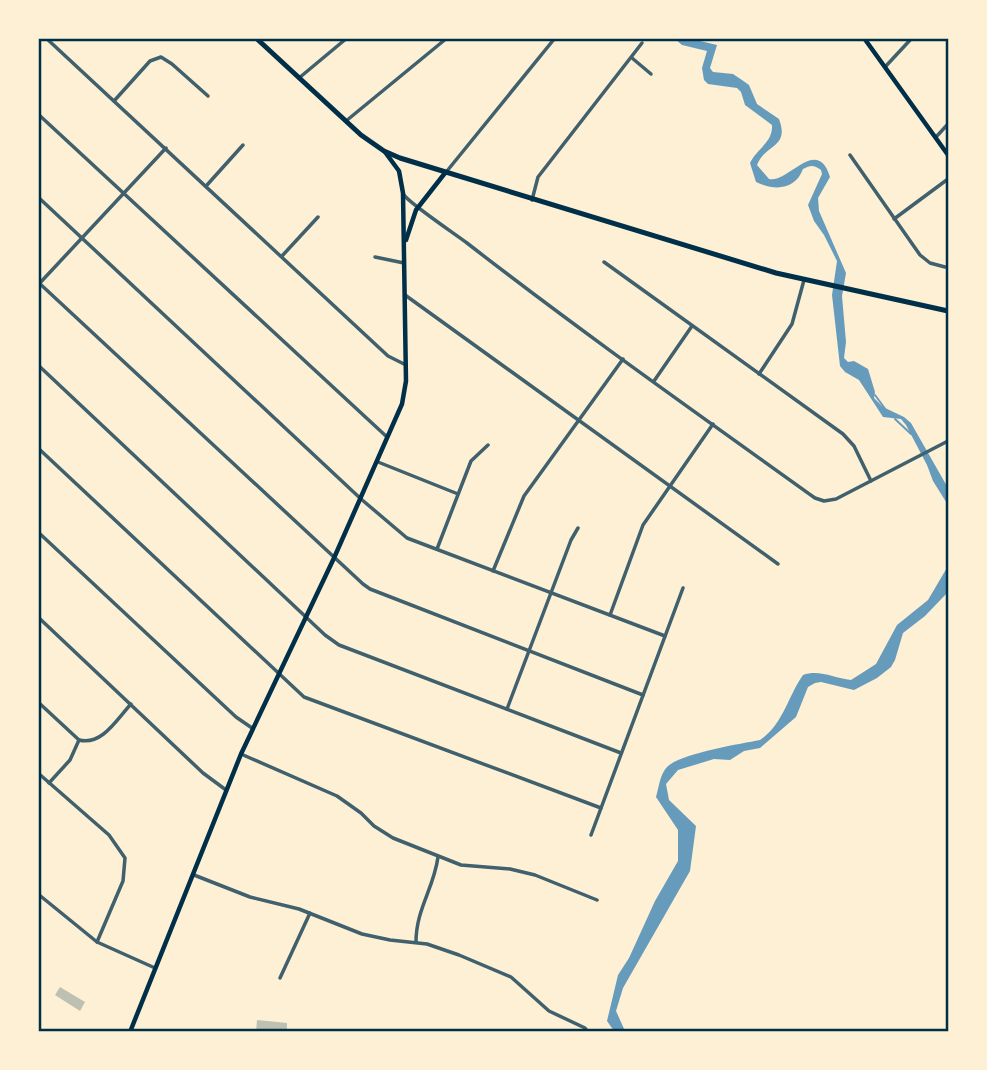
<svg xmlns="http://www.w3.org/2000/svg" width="987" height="1070" font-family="'Open Sans',sans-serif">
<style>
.water{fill:#669bbc}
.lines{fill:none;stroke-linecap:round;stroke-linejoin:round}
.stream{stroke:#669bbc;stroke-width:2}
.building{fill:#bec0b2}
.minor{stroke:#3f606c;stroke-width:3.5}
.secondary{stroke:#003049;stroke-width:4.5}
.primary{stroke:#003049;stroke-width:5}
.neatline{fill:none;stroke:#003049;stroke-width:2.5}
</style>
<rect width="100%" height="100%" fill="#fdf0d5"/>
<!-- water -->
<g class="water">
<path d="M675 39H692L717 45 710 68 713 72 733 74 742 80 749 85 757 104 779 119C790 148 765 144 757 165L769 179C788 184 817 135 830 177L818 198 819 211 846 273 842 296 846 342 844 358 848 362 854 361 868 369 875 392 874 398 883 407 904 417 911 423 948 488V505L933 481 927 465 906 425 901 419 883 417 859 380 845 372 840 366 832 295 837 261 824 235 814 221 808 205 822 174 821 170C814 165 811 165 803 169 795 190 775 191 756 182L750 163C757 148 773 143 772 125L745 105 741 92 737 88 708 84 704 80 702 68 707 51 682 45Z"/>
<path d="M948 566V592L925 616 903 633 895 660 891 667 877 678 854 690 821 682 815 683 808 687 796 717 760 748 744 751 730 760 714 759 678 770 666 784 669 800 696 826 690 871 623 988 616 1011 625 1031H614L607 1021 618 975 629 958 655 901 678 861V830L656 797C659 787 660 773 668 766 683 753 740 744 760 740 783 725 788 696 803 675 819 669 834 678 851 680L876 664 897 625 928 600Z"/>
</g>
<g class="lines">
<!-- stream -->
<g class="stream">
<polyline points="875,395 886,410"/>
<polyline points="895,419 911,434"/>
</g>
</g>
<!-- building -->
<g class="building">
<polygon points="60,987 85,1002 80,1011 55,995"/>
<polygon points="257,1020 287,1023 287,1032 256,1032"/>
</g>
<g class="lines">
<!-- minor -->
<g class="minor">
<polyline points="46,38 388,356 406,365"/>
<polyline points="632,58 651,74"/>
<polyline points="885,67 912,38"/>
<polyline points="299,78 347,38"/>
<polyline points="114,101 150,61 161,57 172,64 208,96"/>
<polyline points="38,114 387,437"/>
<polyline points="346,121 447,38"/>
<polyline points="936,137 948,124"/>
<polyline points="850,155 920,255 930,263 945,267"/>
<polyline points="447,171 555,38"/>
<polyline points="207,185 243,145"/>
<path d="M404 195C409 203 455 234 467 243 580 331 698 414 815 498L824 501 836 499 948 441"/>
<polyline points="38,197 361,499 407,538 665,636"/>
<polyline points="532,200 538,177 642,43"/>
<polyline points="894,219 948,179"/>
<polyline points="282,256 318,217"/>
<polyline points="375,257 404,263"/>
<polyline points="604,262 843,434 854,446 871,481"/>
<polyline points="38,282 363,584 370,589 643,695"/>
<polyline points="38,285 166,148"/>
<polyline points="405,295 778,564"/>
<polyline points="38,365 325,635 339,645 621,753"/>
<polyline points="759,374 792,324 804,280"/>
<polyline points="654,381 692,326"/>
<polyline points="38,448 304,697 601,808"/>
<polyline points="378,462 458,494"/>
<polyline points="38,532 236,717 252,728"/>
<polyline points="437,549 471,461 488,445"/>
<polyline points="493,571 524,496 623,359"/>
<polyline points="610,615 643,525 713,424"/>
<polyline points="38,617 203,773 226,790"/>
<polyline points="38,702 79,740"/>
<polyline points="507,709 571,540 578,528"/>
<path d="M79 740C102 746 117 719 131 704"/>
<polyline points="241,754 337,796 361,813 374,826 393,838 461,865 510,869 535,875 597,900"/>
<polyline points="38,773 109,835 125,858 123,881 97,942"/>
<polyline points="49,783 70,760 79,740"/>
<polyline points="591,835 683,588"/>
<polyline points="194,875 250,897 299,909 362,934 390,940 427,944 459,955 511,977 549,1011 585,1028 588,1032"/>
<polyline points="38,894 97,942 155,968"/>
<path d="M416 942C416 909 434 888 438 857"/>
<polyline points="280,978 310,913"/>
</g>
<!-- secondary -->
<g class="secondary">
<polyline points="864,38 948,155"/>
<polyline points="406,240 416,210 445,173"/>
<polyline points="130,1032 241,754 334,558 402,404 406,381 403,193 399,171 385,152"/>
</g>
<!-- primary -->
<polyline class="primary" points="256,38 361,135 384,151 400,158 776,273 948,311"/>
</g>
<!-- border -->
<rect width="987" height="1070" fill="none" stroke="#fdf0d5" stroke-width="80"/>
<rect x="40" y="40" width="907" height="990" class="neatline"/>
</svg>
